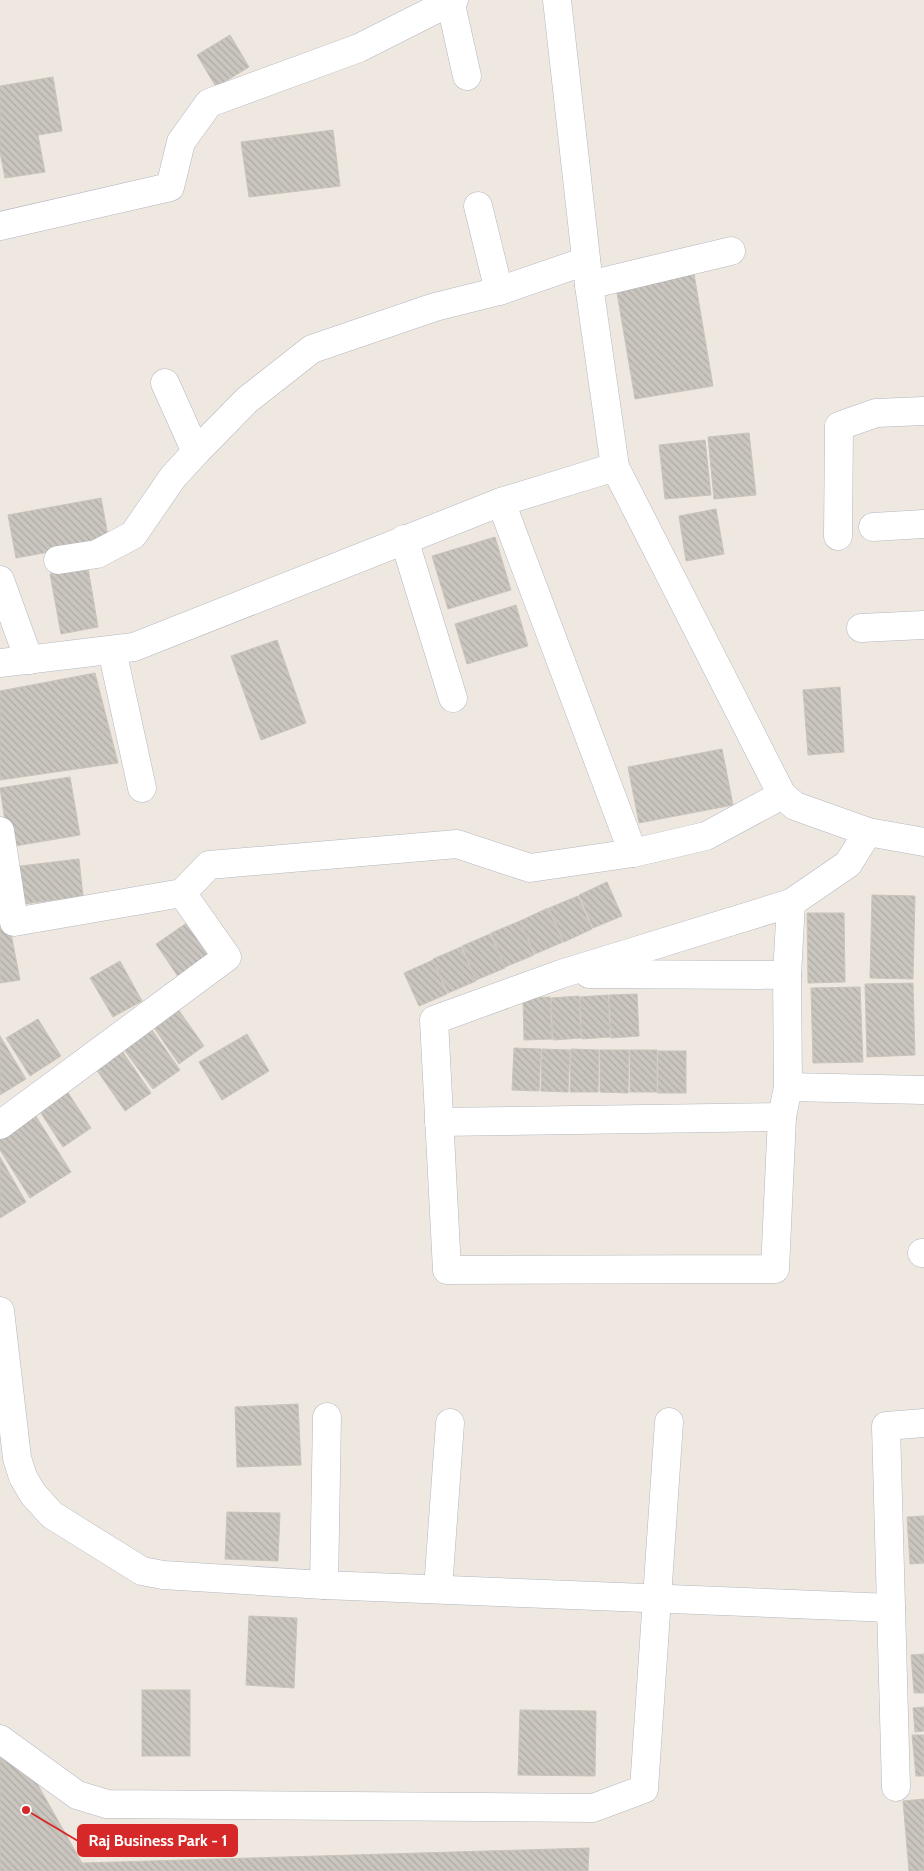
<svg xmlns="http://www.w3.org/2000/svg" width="924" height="1871" font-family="Cabin,sans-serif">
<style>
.building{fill:url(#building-back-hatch);stroke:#cac4ba}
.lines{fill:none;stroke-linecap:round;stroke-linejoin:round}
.minor-casing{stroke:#b4b7c0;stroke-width:29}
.minor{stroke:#fff;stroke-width:28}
.leader{fill:none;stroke:#d62828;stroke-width:2}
.callout-dot{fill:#d62828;stroke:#fff;stroke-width:2}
.callout{fill:#d62828;stroke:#d62828;stroke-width:2}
.callout-label{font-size:16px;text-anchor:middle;font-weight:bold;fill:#fff}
</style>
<defs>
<pattern id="building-back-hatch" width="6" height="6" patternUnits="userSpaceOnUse" patternTransform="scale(1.25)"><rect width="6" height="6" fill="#cac6bf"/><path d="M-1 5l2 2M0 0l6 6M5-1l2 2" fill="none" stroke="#aeaaa4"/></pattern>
</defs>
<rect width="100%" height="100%" fill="#eee8e0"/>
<!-- building -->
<g class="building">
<polygon points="230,35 249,67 216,87 197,55"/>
<polygon points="53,77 62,131 38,135 45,172 5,178 0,152 0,86"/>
<polygon points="333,130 340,186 249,197 241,142"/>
<polygon points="694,274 713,386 635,399 616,287"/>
<polygon points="749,433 756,495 714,499 708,437"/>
<polygon points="705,440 711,495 665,499 659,445"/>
<polygon points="101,498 109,541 16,558 8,515"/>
<polygon points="716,509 724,554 686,561 679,516"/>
<polygon points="495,537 511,590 448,609 432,556"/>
<polygon points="88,568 98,627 61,634 50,574"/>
<polygon points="516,605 528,646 467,664 455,624"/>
<polygon points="277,640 306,723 261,740 231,656"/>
<polygon points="95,673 118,763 0,780 0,691"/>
<polygon points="840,687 844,752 808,755 803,690"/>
<polygon points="722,749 733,805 639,823 628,767"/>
<polygon points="70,777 80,835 9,847 0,788"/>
<polygon points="79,859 83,896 17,905 12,867"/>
<polygon points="607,882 622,916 593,928 579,895"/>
<polygon points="872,895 915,896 913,979 870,978"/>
<polygon points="578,896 592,929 564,942 549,908"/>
<polygon points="548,908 563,942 535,954 520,921"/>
<polygon points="807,913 844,913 845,982 808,983"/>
<polygon points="191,920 215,957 181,981 156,944"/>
<polygon points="520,921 534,955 505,967 491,933"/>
<polygon points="9,923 20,980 0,983 0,925"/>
<polygon points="490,934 505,968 476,980 462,946"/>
<polygon points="461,947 476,981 448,993 433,959"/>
<polygon points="433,960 447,994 419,1006 404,973"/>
<polygon points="120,961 142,1001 113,1017 90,978"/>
<polygon points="913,983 915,1055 867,1057 865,984"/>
<polygon points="860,987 863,1062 813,1063 811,988"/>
<polygon points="637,994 639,1036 611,1038 609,995"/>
<polygon points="608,995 610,1037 582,1039 580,997"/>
<polygon points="579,996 581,1038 553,1040 551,998"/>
<polygon points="550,997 552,1039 524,1040 523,998"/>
<polygon points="175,1005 204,1046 179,1064 150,1022"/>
<polygon points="38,1019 61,1056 30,1076 6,1038"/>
<polygon points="150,1027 180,1070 153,1089 122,1047"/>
<polygon points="247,1034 269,1071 222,1100 199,1062"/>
<polygon points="0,1036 26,1079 0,1095"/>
<polygon points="120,1048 151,1093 125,1111 94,1066"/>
<polygon points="514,1048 541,1049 539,1091 512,1090"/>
<polygon points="542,1049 570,1050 568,1092 541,1091"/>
<polygon points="571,1049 599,1050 598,1092 570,1092"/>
<polygon points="600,1050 629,1050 628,1093 600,1092"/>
<rect x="630" y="1050" width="27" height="42"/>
<rect x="658" y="1051" width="28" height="42"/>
<polygon points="65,1088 91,1128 63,1147 37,1107"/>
<polygon points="32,1110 71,1172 30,1198 0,1150 0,1130"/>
<polygon points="0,1157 26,1202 0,1218"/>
<polygon points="298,1404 301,1465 237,1467 235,1407"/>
<polygon points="227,1512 280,1513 278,1561 225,1559"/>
<polygon points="924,1516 924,1563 910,1564 907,1517"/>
<polygon points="249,1616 297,1618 294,1688 246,1685"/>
<polygon points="924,1654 924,1693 914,1693 911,1655"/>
<rect x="142" y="1690" width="48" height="66"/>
<polygon points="924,1707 924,1731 915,1732 913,1708"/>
<polygon points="520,1710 596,1711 595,1776 518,1775"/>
<polygon points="912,1735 924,1735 924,1776 916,1776"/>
<polygon points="0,1752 30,1771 82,1863 589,1848 588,1871 0,1871"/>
<polygon points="924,1799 924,1871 909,1871 903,1801"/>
</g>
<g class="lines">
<defs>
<g id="minor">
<polyline points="450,0 467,76"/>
<polyline points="557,0 589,285 615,467 782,795 795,806 868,832 924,842"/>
<polyline points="478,206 499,291"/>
<polyline points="0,226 170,187 181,142 209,103 359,48 454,0"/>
<polyline points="589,285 731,251"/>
<polyline points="165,383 196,452"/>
<polyline points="501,502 633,853"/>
<polyline points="873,527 924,524"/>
<polyline points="838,536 839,426 876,413 924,411"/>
<polyline points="404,539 453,698"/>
<polyline points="58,560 97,554 133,535 173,477 196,452 247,400 312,349 435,307 499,291 586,261"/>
<polyline points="0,580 29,660"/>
<polyline points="861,628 924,625"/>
<polyline points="112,650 142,788"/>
<polyline points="0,663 134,647 501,502 615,467"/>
<polyline points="0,831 14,922 182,893 209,865 457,844 530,868 633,853 706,836 782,795"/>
<polyline points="791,903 787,975 788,1087 782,1117 775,1269 447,1270 434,1020 561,974 791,903 848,864 868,832"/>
<polyline points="589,974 787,975"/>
<polyline points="788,1087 924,1090"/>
<polyline points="439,1122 782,1117"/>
<polyline points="0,1125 227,957 182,893"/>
<polyline points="922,1253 924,1253"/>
<polyline points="0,1311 17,1458 23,1477 33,1494 52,1515 142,1571 163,1575 324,1585"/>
<polyline points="327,1417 324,1585 891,1608"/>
<polyline points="438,1589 450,1423"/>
<polyline points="0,1739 77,1795 107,1804 593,1808 644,1789 669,1422"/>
<polyline points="896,1787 886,1426 924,1423"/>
</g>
</defs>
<!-- minor casing -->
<use href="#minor" class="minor-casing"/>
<!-- minor -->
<use href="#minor" class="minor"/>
</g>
<!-- callouts -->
<path class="leader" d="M26 1810L78 1841"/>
<circle class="callout-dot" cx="26" cy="1810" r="5"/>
<rect class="callout" x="78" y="1825" width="159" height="31" rx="5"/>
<g class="callout-label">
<text x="158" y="1846">Raj Business Park - 1</text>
</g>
</svg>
